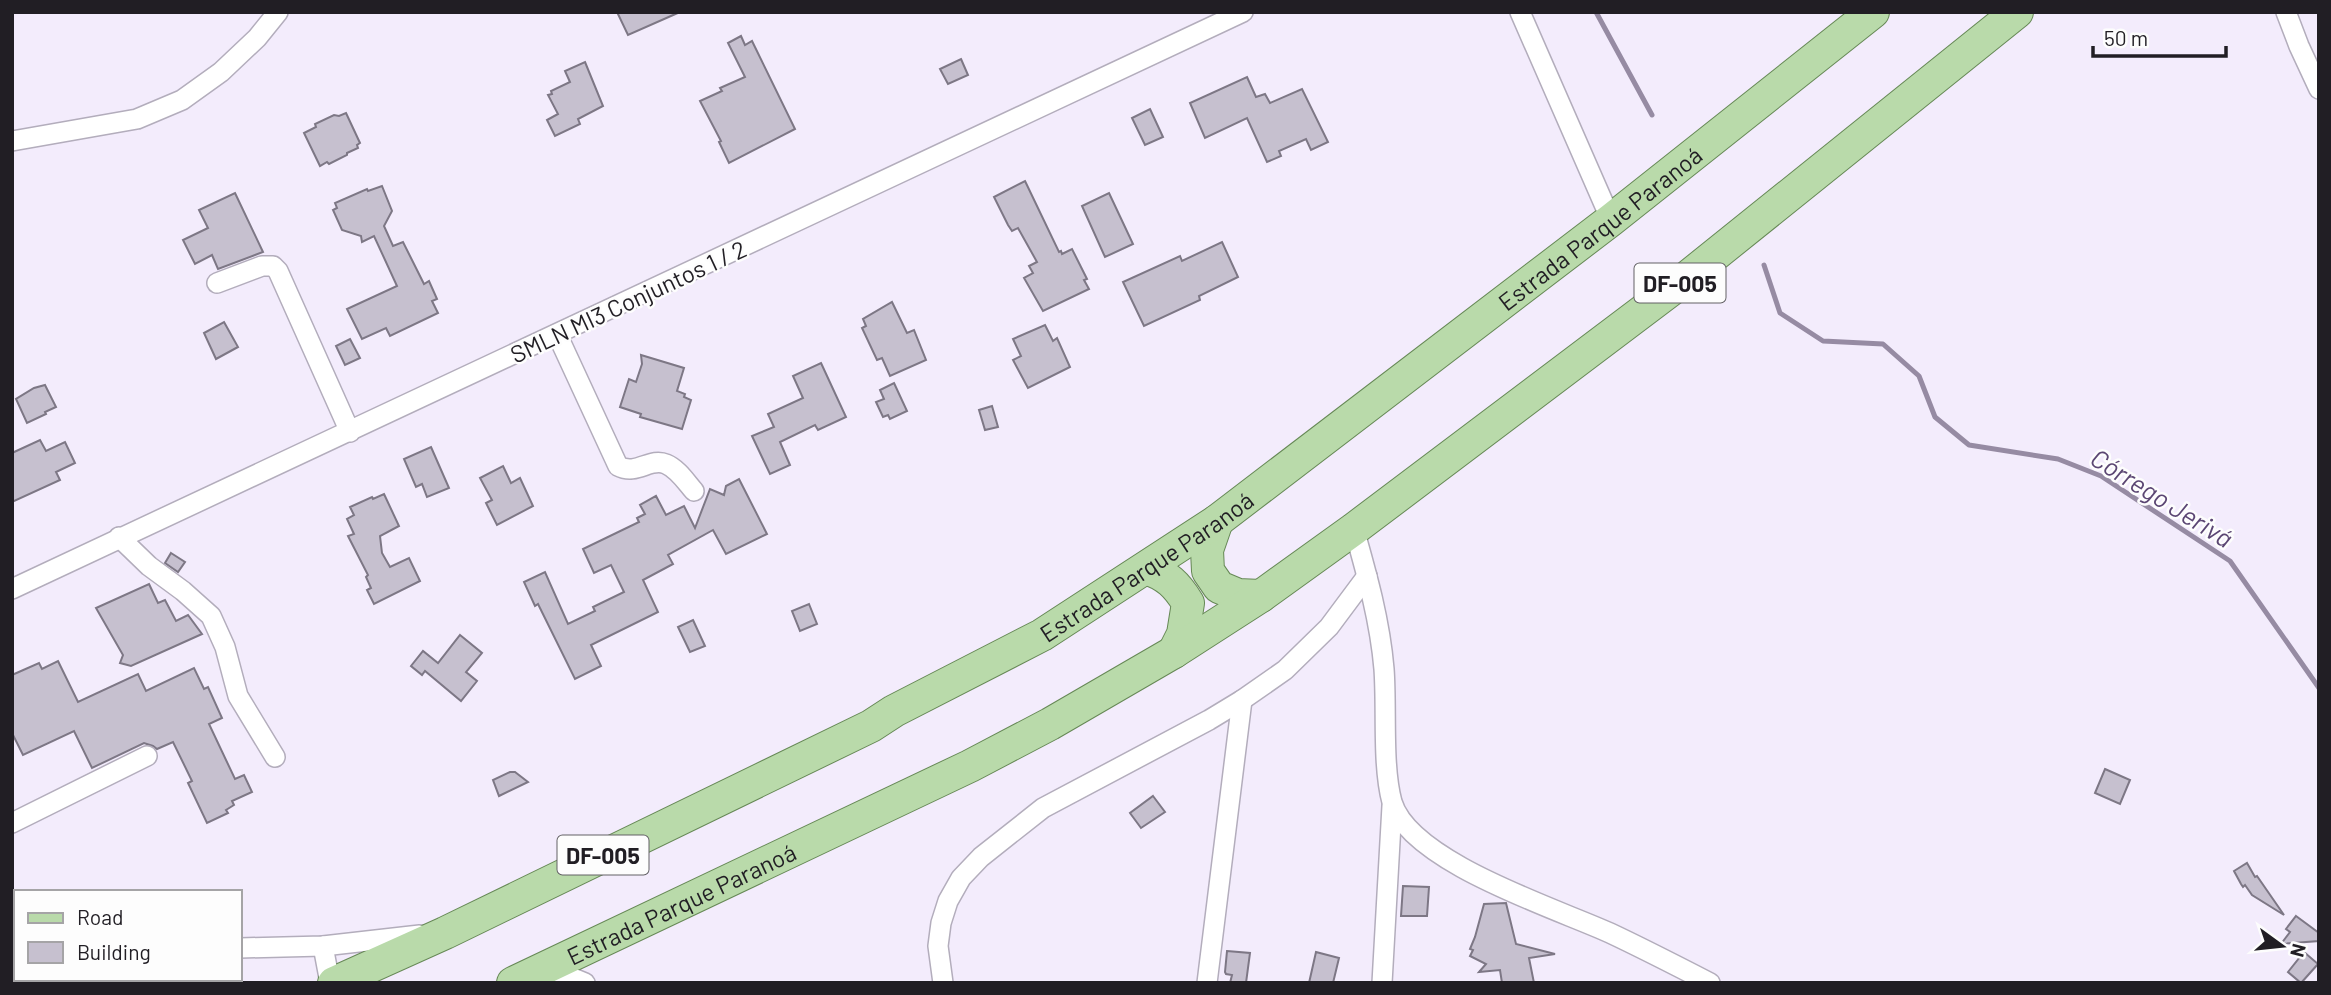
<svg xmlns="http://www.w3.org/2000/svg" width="2331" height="995" font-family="Barlow,sans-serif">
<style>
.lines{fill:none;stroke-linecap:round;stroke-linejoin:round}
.stream{stroke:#968ba3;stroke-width:5}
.building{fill:#c6c0cf;stroke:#7d7785;stroke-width:2}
.minor-casing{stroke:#b3adbc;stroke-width:22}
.primary-casing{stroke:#668856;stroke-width:34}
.minor{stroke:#fff;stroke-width:19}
.primary{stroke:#b9daaa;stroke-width:32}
.labels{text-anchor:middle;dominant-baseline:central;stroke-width:5;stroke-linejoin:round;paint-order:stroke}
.shield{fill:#fdfdfd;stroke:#636165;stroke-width:2}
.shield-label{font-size:23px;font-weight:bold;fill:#211e24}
.street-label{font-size:24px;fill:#211e24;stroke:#fdfdfd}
.water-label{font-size:26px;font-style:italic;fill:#5b4673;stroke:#fdfdfd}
</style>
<rect width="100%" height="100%" fill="#f3ecfc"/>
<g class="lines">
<!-- stream -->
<g class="stream">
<polyline points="1596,12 1652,115"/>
<polyline points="1764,265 1780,313 1823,341 1883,344 1919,376 1935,417 1969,445 2058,459 2101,476 2230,561 2319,688"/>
</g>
</g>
<!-- building -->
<g class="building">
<polygon points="617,12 680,12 628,35"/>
<polygon points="741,36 745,45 752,41 795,129 729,163 719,142 721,141 700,101 722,91 720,88 745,77 728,43"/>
<polygon points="961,59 968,75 948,84 940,69"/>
<polygon points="585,62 603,106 578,119 580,124 555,136 547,120 558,114 548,95 552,94 551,91 570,82 565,71"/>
<polygon points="1247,77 1256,97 1265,94 1270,103 1302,89 1328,142 1311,150 1306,139 1279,151 1281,156 1267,162 1247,118 1205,138 1190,103"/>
<polygon points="1150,109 1163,137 1145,145 1132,118"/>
<polygon points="346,113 360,143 357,145 358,148 347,153 347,155 329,164 327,162 320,166 304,133 316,127 315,124 334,115 339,116"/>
<polygon points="1025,181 1059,252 1061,251 1062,254 1072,249 1087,279 1084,280 1089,289 1043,311 1024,278 1033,273 1029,266 1037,262 1018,228 1012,231 1008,225 994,197"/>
<polygon points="382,186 392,211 384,226 393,246 403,242 424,284 429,281 437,299 432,301 438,313 390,336 386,328 362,339 347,309 397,286 374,236 362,242 361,236 342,230 333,210 337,208 335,203 367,189 368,191"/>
<polygon points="235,193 263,252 218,269 212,255 195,264 183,240 208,228 199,210"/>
<polygon points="1109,193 1133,244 1105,257 1082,206"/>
<polygon points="1222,242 1238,277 1199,296 1200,300 1144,326 1123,282 1180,256 1182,261"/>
<polygon points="892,302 907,333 914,330 926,360 890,376 882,358 877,360 862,328 866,326 863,319"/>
<polygon points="224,322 238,347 216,359 204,333"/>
<polygon points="1045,325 1053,341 1057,338 1070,367 1028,388 1013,360 1021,356 1013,339"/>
<polygon points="350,339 360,358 345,365 336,346"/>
<polygon points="641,355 684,368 677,391 685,394 684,397 691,400 682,429 640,417 641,414 620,407 629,379 636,382 642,364"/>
<polygon points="821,363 846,417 818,430 815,425 780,442 790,465 770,474 752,436 774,427 768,414 803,398 793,376"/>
<polygon points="894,383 907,411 890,419 888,415 883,417 876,402 884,399 880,390"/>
<polygon points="45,385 56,407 45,412 46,414 27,423 16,399 34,388"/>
<polygon points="992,406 998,427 985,430 979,410"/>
<polygon points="40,440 46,451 65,442 75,463 56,472 60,480 12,502 12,453"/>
<polygon points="431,447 449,488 427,497 422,484 416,487 404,459"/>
<polygon points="503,466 511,483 520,478 533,506 497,525 486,503 492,500 480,478"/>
<polygon points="739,479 767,534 726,554 713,530 668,555 673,564 643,580 658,612 591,645 601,666 575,679 538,604 535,606 524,582 545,572 568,624 595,611 593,607 624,592 611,565 594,573 583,549 639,522 637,518 645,514 640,505 656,496 666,515 684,506 695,528 710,489 724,495 726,486"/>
<polygon points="384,494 399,526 380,536 382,553 390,567 409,558 420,581 374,604 367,590 371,588 366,577 368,575 348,536 354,534 347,519 354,515 350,507 372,497 373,499"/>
<polygon points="171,553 185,562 178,572 165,563"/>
<polygon points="149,584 158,603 165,600 176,621 188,615 202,634 131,666 120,663 123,655 96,608"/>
<polygon points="809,604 817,624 800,631 792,611"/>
<polygon points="693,620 705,646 690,652 678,627"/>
<polygon points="460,635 482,653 466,672 477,681 461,701 425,671 422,675 411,666 423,651 438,663"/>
<polygon points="58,661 78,702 138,674 146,691 194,668 204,689 208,687 222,718 209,724 235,779 244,775 252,792 232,801 234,805 226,810 228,813 207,823 188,783 192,781 173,742 157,749 153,746 144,743 92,768 74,731 23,755 12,733 12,675 39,663 42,669"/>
<polygon points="2105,769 2130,780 2120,804 2095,793"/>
<polygon points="510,772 515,772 528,782 499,796 493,780"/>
<polygon points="1153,796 1165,812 1141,828 1130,813"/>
<polygon points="2247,863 2255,877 2257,876 2284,915 2252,895 2245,885 2243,887 2241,884 2234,871"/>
<polygon points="1403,886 1429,887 1427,916 1401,916"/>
<polygon points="1506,903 1516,944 1555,954 1529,958 1534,983 1502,983 1500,970 1479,972 1486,964 1470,956 1473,950 1470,949 1475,937 1484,904"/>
<polygon points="2296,916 2319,933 2319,941 2281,944 2290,932 2286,929"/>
<polygon points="1227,951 1250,953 1246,983 1230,983 1232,975 1226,974 1225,972"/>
<polygon points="1316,952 1339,958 1333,983 1309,983"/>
<polygon points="2304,952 2318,964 2301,983 2288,972"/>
</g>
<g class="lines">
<defs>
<g id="minor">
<polyline points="1520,12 1611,220"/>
<polyline points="2286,12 2299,46 2319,89"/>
<polyline points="12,141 137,119 182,100 221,72 257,38 278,12"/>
<polyline points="217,283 262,266 273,266 278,271 350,432"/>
<path d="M557 334 618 466C637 476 650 457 666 464 678 469 686 482 694 491"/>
<path d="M1354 529C1367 575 1380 621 1384 669 1387 709 1382 765 1392 802 1410 862 1555 908 1610 933 1644 949 1677 966 1710 983"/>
<polyline points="119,537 149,566 183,591 211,616 225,647 238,696 275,757"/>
<polyline points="12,589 1243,12"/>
<polyline points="12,823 147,756"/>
<polyline points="12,931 16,932"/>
<polyline points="323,946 330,983"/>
<polyline points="240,948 323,946 420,935"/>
<polyline points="546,967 585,983"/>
<polyline points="943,983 938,946 941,923 948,901 961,878 981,857 1043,808 1209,720 1242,700 1285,670 1329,627 1367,576"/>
<polyline points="1207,983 1242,700"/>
<polyline points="1382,983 1392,806"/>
</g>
<g id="primary">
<polyline points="1217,521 1207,550 1208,571 1219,587 1238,595 1261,596"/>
<path d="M1146 568C1167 575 1177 585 1188 603L1183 634 1174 652"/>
<path id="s1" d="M334 983 445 933 871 726 894 711 1042 635 1217 521 1611 220 1873 12"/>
<path id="s2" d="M513 983 970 766 1050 724 1174 652 1261 596 1354 529 1680 283 2017 12"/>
</g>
</defs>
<!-- minor casing -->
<use href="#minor" class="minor-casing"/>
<!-- primary casing -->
<use href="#primary" class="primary-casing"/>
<!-- minor -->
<use href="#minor" class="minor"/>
<!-- primary -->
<use href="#primary" class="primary"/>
</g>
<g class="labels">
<!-- shield labels -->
<g class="shield">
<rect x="1634.5" y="263.5" width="91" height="39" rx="5"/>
<rect x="557.5" y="835.5" width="91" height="39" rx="5"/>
</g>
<g class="shield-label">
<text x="1680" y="283">DF-005</text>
<text x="603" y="855">DF-005</text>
</g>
<!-- street labels -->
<g class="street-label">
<text stroke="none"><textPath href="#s1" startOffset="1480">Estrada Parque Paranoá</textPath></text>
<text transform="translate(628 301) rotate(-25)">SMLN MI3 Conjuntos 1 / 2</text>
<text stroke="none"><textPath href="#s1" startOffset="914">Estrada Parque Paranoá</textPath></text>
<text stroke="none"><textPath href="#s2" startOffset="186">Estrada Parque Paranoá</textPath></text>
</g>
<!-- water labels -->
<g class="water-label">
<text transform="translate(2162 497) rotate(32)">Córrego Jerivá</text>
</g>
</g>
<!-- border -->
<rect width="2331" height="995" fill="none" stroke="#211e24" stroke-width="28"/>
<!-- legend -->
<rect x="14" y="890" width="228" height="91" fill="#fdfdfd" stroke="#a5a4a6" stroke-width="2"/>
<rect x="28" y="913" width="35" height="10" fill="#b9daaa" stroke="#a5a4a6" stroke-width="2"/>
<text x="77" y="925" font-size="21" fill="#211e24">Road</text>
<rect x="28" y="942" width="35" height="21" fill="#c6c0cf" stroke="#a5a4a6" stroke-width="2"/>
<text x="77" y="960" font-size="21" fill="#211e24">Building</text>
<!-- north arrow -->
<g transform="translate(2282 946) rotate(105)" stroke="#fdfdfd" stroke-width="5" paint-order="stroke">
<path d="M0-5L12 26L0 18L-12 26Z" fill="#211e24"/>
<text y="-10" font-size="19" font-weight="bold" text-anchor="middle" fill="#211e24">N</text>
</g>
<!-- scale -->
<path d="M2093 46v10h133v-10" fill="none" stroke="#211e24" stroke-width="3.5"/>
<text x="2104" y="46" font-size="21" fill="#211e24" stroke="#fdfdfd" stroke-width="5" paint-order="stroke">50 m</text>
</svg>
